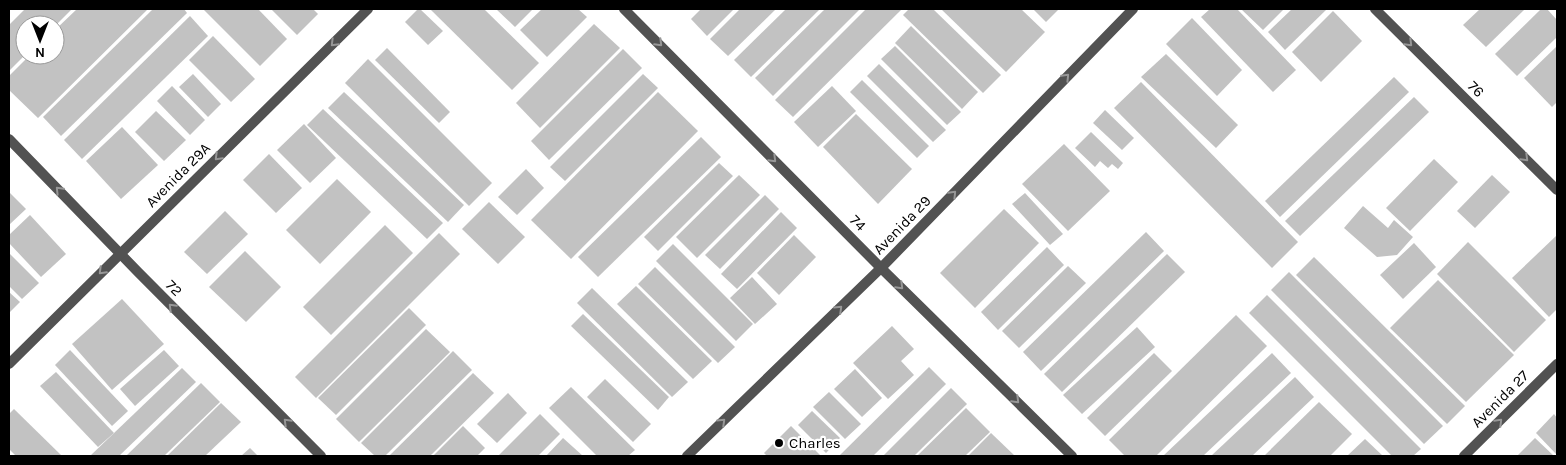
<svg xmlns="http://www.w3.org/2000/svg" width="1566" height="465" font-family="Karla,sans-serif">
<style>
.building{fill:#c2c2c2}
.lines{fill:none;stroke-linecap:round;stroke-linejoin:round}
.minor{stroke:#525252;stroke-width:10}
.tertiary{stroke:#525252;stroke-width:10}
.oneway{stroke:#979797}
.poi-dot{fill:#000;stroke:#fff;stroke-width:2}
.labels{text-anchor:middle;dominant-baseline:central;stroke-width:4.5;stroke-linejoin:round;paint-order:stroke}
.street-label{font-size:15px;fill:#000;stroke:#fff}
.poi-label{font-size:15px;fill:#000;stroke:#fff;text-anchor:start}
</style>
<rect width="100%" height="100%" fill="#fff"/>
<!-- building -->
<g class="building">
<polygon points="25,9 72,9 56,25 25,25 25,55 9,71 9,25"/>
<polygon points="77,9 148,9 38,118 9,90 9,76 30,55 55,55 55,30"/>
<polygon points="153,9 184,9 187,13 61,136 43,117"/>
<polygon points="203,9 258,9 287,39 260,66"/>
<polygon points="271,9 313,9 318,14 297,35"/>
<polygon points="418,9 420,9 443,31 428,45 405,22"/>
<polygon points="430,9 484,9 539,63 512,90"/>
<polygon points="496,9 533,9 515,27"/>
<polygon points="542,9 578,9 587,17 547,57 520,30"/>
<polygon points="701,9 734,9 707,36 691,19"/>
<polygon points="740,9 776,9 728,56 710,39"/>
<polygon points="786,9 820,9 751,77 734,60"/>
<polygon points="825,9 860,9 773,96 755,78"/>
<polygon points="866,9 902,9 793,117 775,100"/>
<polygon points="909,9 933,9 1001,75 983,93 903,15"/>
<polygon points="941,9 1021,9 1045,32 1006,72"/>
<polygon points="1033,9 1059,9 1046,22"/>
<polygon points="1210,9 1237,9 1296,70 1273,92 1201,17"/>
<polygon points="1241,9 1281,9 1283,10 1263,30"/>
<polygon points="1292,9 1327,9 1285,50 1268,32"/>
<polygon points="1480,9 1525,9 1486,47 1463,25"/>
<polygon points="1541,9 1547,9 1557,20 1557,37 1517,76 1495,54"/>
<polygon points="1333,11 1362,41 1321,82 1292,52"/>
<polygon points="190,16 208,36 82,159 64,140"/>
<polygon points="1192,18 1242,70 1217,96 1166,44"/>
<polygon points="594,24 620,48 540,128 516,103"/>
<polygon points="911,26 978,92 962,109 895,43"/>
<polygon points="213,36 255,79 231,102 189,60"/>
<polygon points="895,46 961,112 947,125 881,59"/>
<polygon points="1557,46 1557,102 1552,107 1524,78"/>
<polygon points="387,48 450,112 439,123 375,60"/>
<polygon points="623,49 642,68 549,160 531,141"/>
<polygon points="1166,54 1238,125 1216,148 1141,77"/>
<polygon points="368,59 492,183 469,206 345,83"/>
<polygon points="879,64 946,130 933,142 867,76"/>
<polygon points="193,74 221,104 208,117 179,87"/>
<polygon points="643,74 658,88 565,181 550,167"/>
<polygon points="1394,77 1409,92 1280,217 1265,201"/>
<polygon points="862,80 929,146 917,158 850,92"/>
<polygon points="1141,82 1298,242 1272,268 1114,108"/>
<polygon points="172,86 205,120 190,135 157,101"/>
<polygon points="832,86 856,111 818,147 794,122"/>
<polygon points="344,92 464,205 448,222 328,108"/>
<polygon points="658,92 698,131 571,259 531,220"/>
<polygon points="1414,97 1429,112 1300,236 1285,221"/>
<polygon points="323,109 443,223 427,239 307,125"/>
<polygon points="1105,110 1134,138 1122,150 1093,123"/>
<polygon points="156,111 186,140 164,161 135,132"/>
<polygon points="856,114 912,169 878,204 823,147"/>
<polygon points="304,124 336,158 310,183 277,150"/>
<polygon points="122,127 158,165 121,199 86,161"/>
<polygon points="1091,132 1123,163 1118,169 1112,164 1108,168 1100,161 1095,167 1075,148"/>
<polygon points="701,137 721,157 598,277 578,257"/>
<polygon points="1064,144 1110,191 1068,231 1022,184"/>
<polygon points="269,154 302,188 276,213 243,180"/>
<polygon points="1434,159 1458,182 1410,231 1386,208"/>
<polygon points="719,163 733,176 658,251 644,237"/>
<polygon points="526,169 544,188 517,215 498,197"/>
<polygon points="739,175 760,195 697,258 676,237"/>
<polygon points="1492,175 1510,192 1475,228 1457,211"/>
<polygon points="337,179 371,212 320,264 286,230"/>
<polygon points="9,192 26,209 9,225"/>
<polygon points="1025,193 1063,234 1050,245 1012,204"/>
<polygon points="765,195 779,209 720,269 705,255"/>
<polygon points="489,202 525,237 498,264 462,229"/>
<polygon points="1363,206 1388,228 1394,220 1413,237 1397,255 1377,257 1344,228"/>
<polygon points="1004,209 1039,243 975,308 940,273"/>
<polygon points="225,211 248,234 207,274 184,252"/>
<polygon points="781,212 797,228 737,289 721,274"/>
<polygon points="30,215 66,254 41,277 9,243 9,235"/>
<polygon points="385,225 413,253 331,335 303,307"/>
<polygon points="1146,232 1164,251 1041,371 1023,352"/>
<polygon points="439,233 460,254 316,398 295,377"/>
<polygon points="794,235 816,257 779,295 757,273"/>
<polygon points="1556,236 1557,238 1557,309 1549,317 1512,278"/>
<polygon points="1468,242 1546,320 1514,352 1437,274"/>
<polygon points="1414,243 1436,267 1403,299 1380,275"/>
<polygon points="673,244 753,324 736,341 656,261"/>
<polygon points="1047,247 1064,265 998,330 981,312"/>
<polygon points="245,251 281,287 246,322 209,287"/>
<polygon points="9,253 39,283 22,299 9,286"/>
<polygon points="1167,254 1185,272 1062,392 1044,374"/>
<polygon points="1314,257 1465,406 1447,424 1296,275"/>
<polygon points="1068,266 1086,283 1019,348 1002,331"/>
<polygon points="655,267 735,347 718,363 638,284"/>
<polygon points="1289,272 1443,426 1424,444 1271,290"/>
<polygon points="752,277 777,304 755,324 730,298"/>
<polygon points="1438,280 1514,355 1466,402 1390,328"/>
<polygon points="636,286 712,361 693,379 617,304"/>
<polygon points="592,288 688,382 672,397 577,303"/>
<polygon points="9,292 20,302 9,313"/>
<polygon points="1267,295 1421,449 1413,456 1392,456 1249,313"/>
<polygon points="122,299 164,344 112,390 72,344"/>
<polygon points="409,308 426,325 336,415 318,398"/>
<polygon points="583,314 669,397 658,410 571,326"/>
<polygon points="1236,315 1267,346 1156,456 1125,456 1109,440"/>
<polygon points="892,326 914,349 901,361 914,375 888,399 853,363"/>
<polygon points="1137,327 1155,347 1082,414 1063,395"/>
<polygon points="426,329 450,352 359,442 336,419"/>
<polygon points="70,350 128,411 112,426 55,365"/>
<polygon points="164,350 179,366 135,406 120,389"/>
<polygon points="453,351 472,370 385,456 375,456 361,443"/>
<polygon points="1154,353 1172,371 1105,436 1087,418"/>
<polygon points="1272,353 1291,373 1203,456 1163,456"/>
<polygon points="929,367 946,384 873,456 839,456"/>
<polygon points="182,368 196,382 119,456 90,456"/>
<polygon points="855,369 882,398 862,417 834,389"/>
<polygon points="56,372 114,433 98,447 40,386"/>
<polygon points="473,373 494,393 430,456 389,456"/>
<polygon points="1295,377 1314,397 1252,456 1211,456"/>
<polygon points="605,379 651,424 633,442 587,397"/>
<polygon points="201,383 220,402 164,456 126,456"/>
<polygon points="571,387 635,450 628,456 597,456 549,408"/>
<polygon points="951,388 967,404 914,456 883,456"/>
<polygon points="829,392 861,424 845,439 813,407"/>
<polygon points="508,393 527,413 497,443 477,424"/>
<polygon points="1319,402 1352,434 1330,456 1264,456"/>
<polygon points="221,403 241,422 205,456 167,456"/>
<polygon points="966,408 990,432 965,456 917,456"/>
<polygon points="14,409 62,456 16,456 9,449 9,414"/>
<polygon points="812,411 840,438 826,453 798,425"/>
<polygon points="540,414 560,434 538,456 498,456"/>
<polygon points="1554,414 1557,418 1557,455 1536,433"/>
<polygon points="463,426 485,448 477,456 433,456"/>
<polygon points="791,426 821,456 767,456 764,453"/>
<polygon points="991,433 1015,456 968,456"/>
<polygon points="563,438 583,456 546,456"/>
<polygon points="1535,438 1554,456 1519,456 1518,455"/>
<polygon points="1365,439 1383,456 1347,456"/>
<polygon points="250,448 258,456 241,456"/>
</g>
<g class="lines">
<!-- minor -->
<g class="minor">
<polyline points="624,9 881,268 1072,456"/>
<polyline points="9,139 138,272 321,456"/>
<polyline points="9,364 368,9"/>
<polyline points="687,456 881,268 1133,9"/>
<polyline points="1464,456 1557,364"/>
</g>
<!-- tertiary -->
<polyline class="tertiary" points="1375,9 1557,190"/>
</g>
<!-- one-way arrows -->
<defs><path id="oneway-chevron" d="M-2-3.5L2.5 0L-2 3.5" fill="none" stroke-width="1.6" stroke-linecap="round" stroke-linejoin="round" transform="scale(1.25)"/></defs>
<g class="oneway">
<use href="#oneway-chevron" transform="translate(334 43) rotate(135)"/>
<use href="#oneway-chevron" transform="translate(659 43) rotate(45)"/>
<use href="#oneway-chevron" transform="translate(1409 43) rotate(45)"/>
<use href="#oneway-chevron" transform="translate(1066 77) rotate(-46)"/>
<use href="#oneway-chevron" transform="translate(218 157) rotate(135)"/>
<use href="#oneway-chevron" transform="translate(1525 158) rotate(45)"/>
<use href="#oneway-chevron" transform="translate(773 159) rotate(45)"/>
<use href="#oneway-chevron" transform="translate(59 190) rotate(-134)"/>
<use href="#oneway-chevron" transform="translate(953 194) rotate(-46)"/>
<use href="#oneway-chevron" transform="translate(102 271) rotate(135)"/>
<use href="#oneway-chevron" transform="translate(900 286) rotate(45)"/>
<use href="#oneway-chevron" transform="translate(172 307) rotate(-135)"/>
<use href="#oneway-chevron" transform="translate(839 309) rotate(-44)"/>
<use href="#oneway-chevron" transform="translate(1016 400) rotate(45)"/>
<use href="#oneway-chevron" transform="translate(287 422) rotate(-135)"/>
<use href="#oneway-chevron" transform="translate(722 422) rotate(-44)"/>
<use href="#oneway-chevron" transform="translate(1499 422) rotate(-45)"/>
</g>
<!-- markers -->
<circle class="poi-dot" cx="779" cy="443" r="5"/>
<g class="labels">
<!-- street labels -->
<g class="street-label">
<text transform="translate(1476 89) rotate(45)">76</text>
<text transform="translate(178 175) rotate(-45)">Avenida 29A</text>
<text transform="translate(858 223) rotate(45)">74</text>
<text transform="translate(902 225) rotate(-46)">Avenida 29</text>
<text transform="translate(174 288) rotate(45)">72</text>
<text transform="translate(1500 399) rotate(-45)">Avenida 27</text>
</g>
<!-- poi labels -->
<g class="poi-label">
<text x="789" y="443">Charles</text>
</g>
</g>
<!-- border -->
<rect width="1566" height="465" fill="none" stroke="#000000" stroke-width="20"/>
<!-- north arrow -->
<g transform="translate(40 40) rotate(180)"><circle r="24" fill="#ffffff" stroke="#999999"/>
<path d="M0-4L9 19L0 12L-9 19Z" fill="#000000"/>
<text y="-8" font-size="14" font-weight="bold" text-anchor="middle" fill="#000000">N</text>
</g>
</svg>
